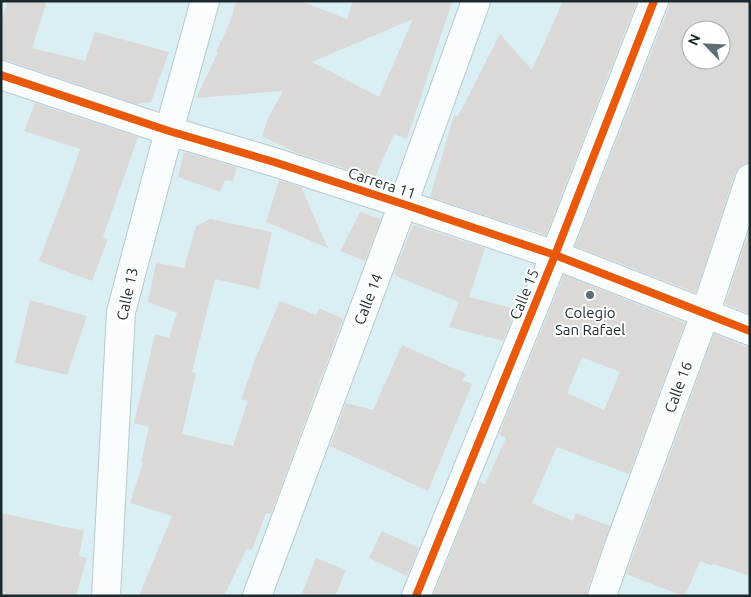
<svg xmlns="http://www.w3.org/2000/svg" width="751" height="597" font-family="Ubuntu,sans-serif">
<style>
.building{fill:#dbd9d7;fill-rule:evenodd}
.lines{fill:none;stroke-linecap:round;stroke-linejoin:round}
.street-casing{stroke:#b9c9ce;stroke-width:30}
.street{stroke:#f9fdfd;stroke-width:28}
.cycleway-casing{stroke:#fff;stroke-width:11}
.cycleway{stroke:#e8590c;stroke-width:8}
.poi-dot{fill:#5e6f73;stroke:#fff;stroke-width:2}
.labels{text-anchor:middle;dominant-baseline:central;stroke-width:4;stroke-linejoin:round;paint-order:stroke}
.street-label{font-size:15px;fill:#1b2a2e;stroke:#fff}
.poi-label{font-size:15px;fill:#1b2a2e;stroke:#fff}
</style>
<rect width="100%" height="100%" fill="#daeff4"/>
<!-- building -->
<g class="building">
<polygon points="8,1 47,1 32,48 85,61 95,32 169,52 151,102 136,104 6,60 1,60 1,22"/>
<path d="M236 1H300L347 19 353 1H454L452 2 407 139 394 134 375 178 294 152 262 136 268 118 283 91 196 98 218 52H216L231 20ZM413 19 379 97 312 62Z"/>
<polygon points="563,1 637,1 546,235 430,197 454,115 458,116 500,34 532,70"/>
<path d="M669 1H750V163H746L740 166 735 173 696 293 575 246 669 7ZM691 30H721V60H691Z"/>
<polygon points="35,103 138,137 103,237 108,239 92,281 39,261 71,176 80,149 24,131"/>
<polygon points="184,152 237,167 233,181 225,180 220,192 178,177"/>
<polygon points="279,180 301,187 328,248 266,222"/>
<polygon points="360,212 381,219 365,261 340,251"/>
<polygon points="210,219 272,232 259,289 215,279 192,372 196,373 182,434 233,446 248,401 241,399 256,357 280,301 316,315 319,308 343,319 271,514 266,513 252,550 247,548 224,596 139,596 172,516 130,503 143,463 141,462 149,427 134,423 155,334 169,338 177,313 148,302 156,263 184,268 196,226"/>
<polygon points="413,225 485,248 469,297 516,309 503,341 449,327 459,302 396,276 396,274 394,273"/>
<polygon points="750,228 750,314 725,304"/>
<path d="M564 275 685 323 629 474 557 447 532 503 573 521 576 513 610 526 587 591V596H433L479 482 485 484 506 438 499 434ZM582 357 620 372 604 410 567 393Z"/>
<polygon points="30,300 87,316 67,375 15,363"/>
<polygon points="714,334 744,346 750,346 750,576 713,564 712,566 700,561 685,596 683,596 626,574"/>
<polygon points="402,345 467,374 462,380 472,384 428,491 330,446 346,403 373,410"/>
<polygon points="1,513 84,531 79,556 87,558 76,596 1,596"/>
<polygon points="382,531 419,548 407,576 369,558"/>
<polygon points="316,558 346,570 335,596 301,596"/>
</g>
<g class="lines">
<defs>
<g id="street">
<polyline points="1,75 169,131 274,162 403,204 555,255 750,331"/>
<polyline points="106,596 121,312 169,131 205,1"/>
<polyline points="257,596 403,204 476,1"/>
<polyline points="416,596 555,255 654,1"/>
<polyline points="602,596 619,546 705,314 750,178"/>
</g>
</defs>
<!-- street casing -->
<use href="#street" class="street-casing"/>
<!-- street -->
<use href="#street" class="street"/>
<defs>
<g id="cycleway">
<polyline points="1,75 169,131 274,162 403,204 555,255 750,331"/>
<polyline points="416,596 555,255 654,1"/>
</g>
</defs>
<!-- cycleway casing -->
<use href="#cycleway" class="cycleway-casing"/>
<!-- cycleway -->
<use href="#cycleway" class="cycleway"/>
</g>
<!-- markers -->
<circle class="poi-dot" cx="590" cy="295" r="5"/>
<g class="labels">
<!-- street labels -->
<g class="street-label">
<text transform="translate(382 183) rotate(18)">Carrera 11</text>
<text transform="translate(127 294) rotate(-78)">Calle 13</text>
<text transform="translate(524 294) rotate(-68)">Calle 15</text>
<text transform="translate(368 299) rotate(-69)">Calle 14</text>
<text transform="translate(678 387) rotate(-70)">Calle 16</text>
</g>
<!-- poi labels -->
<g class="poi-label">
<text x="590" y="312">Colegio<tspan x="590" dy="17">San Rafael</tspan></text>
</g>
</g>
<!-- border -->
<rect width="751" height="597" fill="none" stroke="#1b2a2e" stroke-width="5"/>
<!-- north arrow -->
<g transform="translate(706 45) rotate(294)"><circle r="24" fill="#ffffff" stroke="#a4aaab"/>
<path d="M0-4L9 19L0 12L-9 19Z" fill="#5e6f73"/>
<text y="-8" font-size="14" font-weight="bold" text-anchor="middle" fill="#1b2a2e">N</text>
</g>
</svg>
